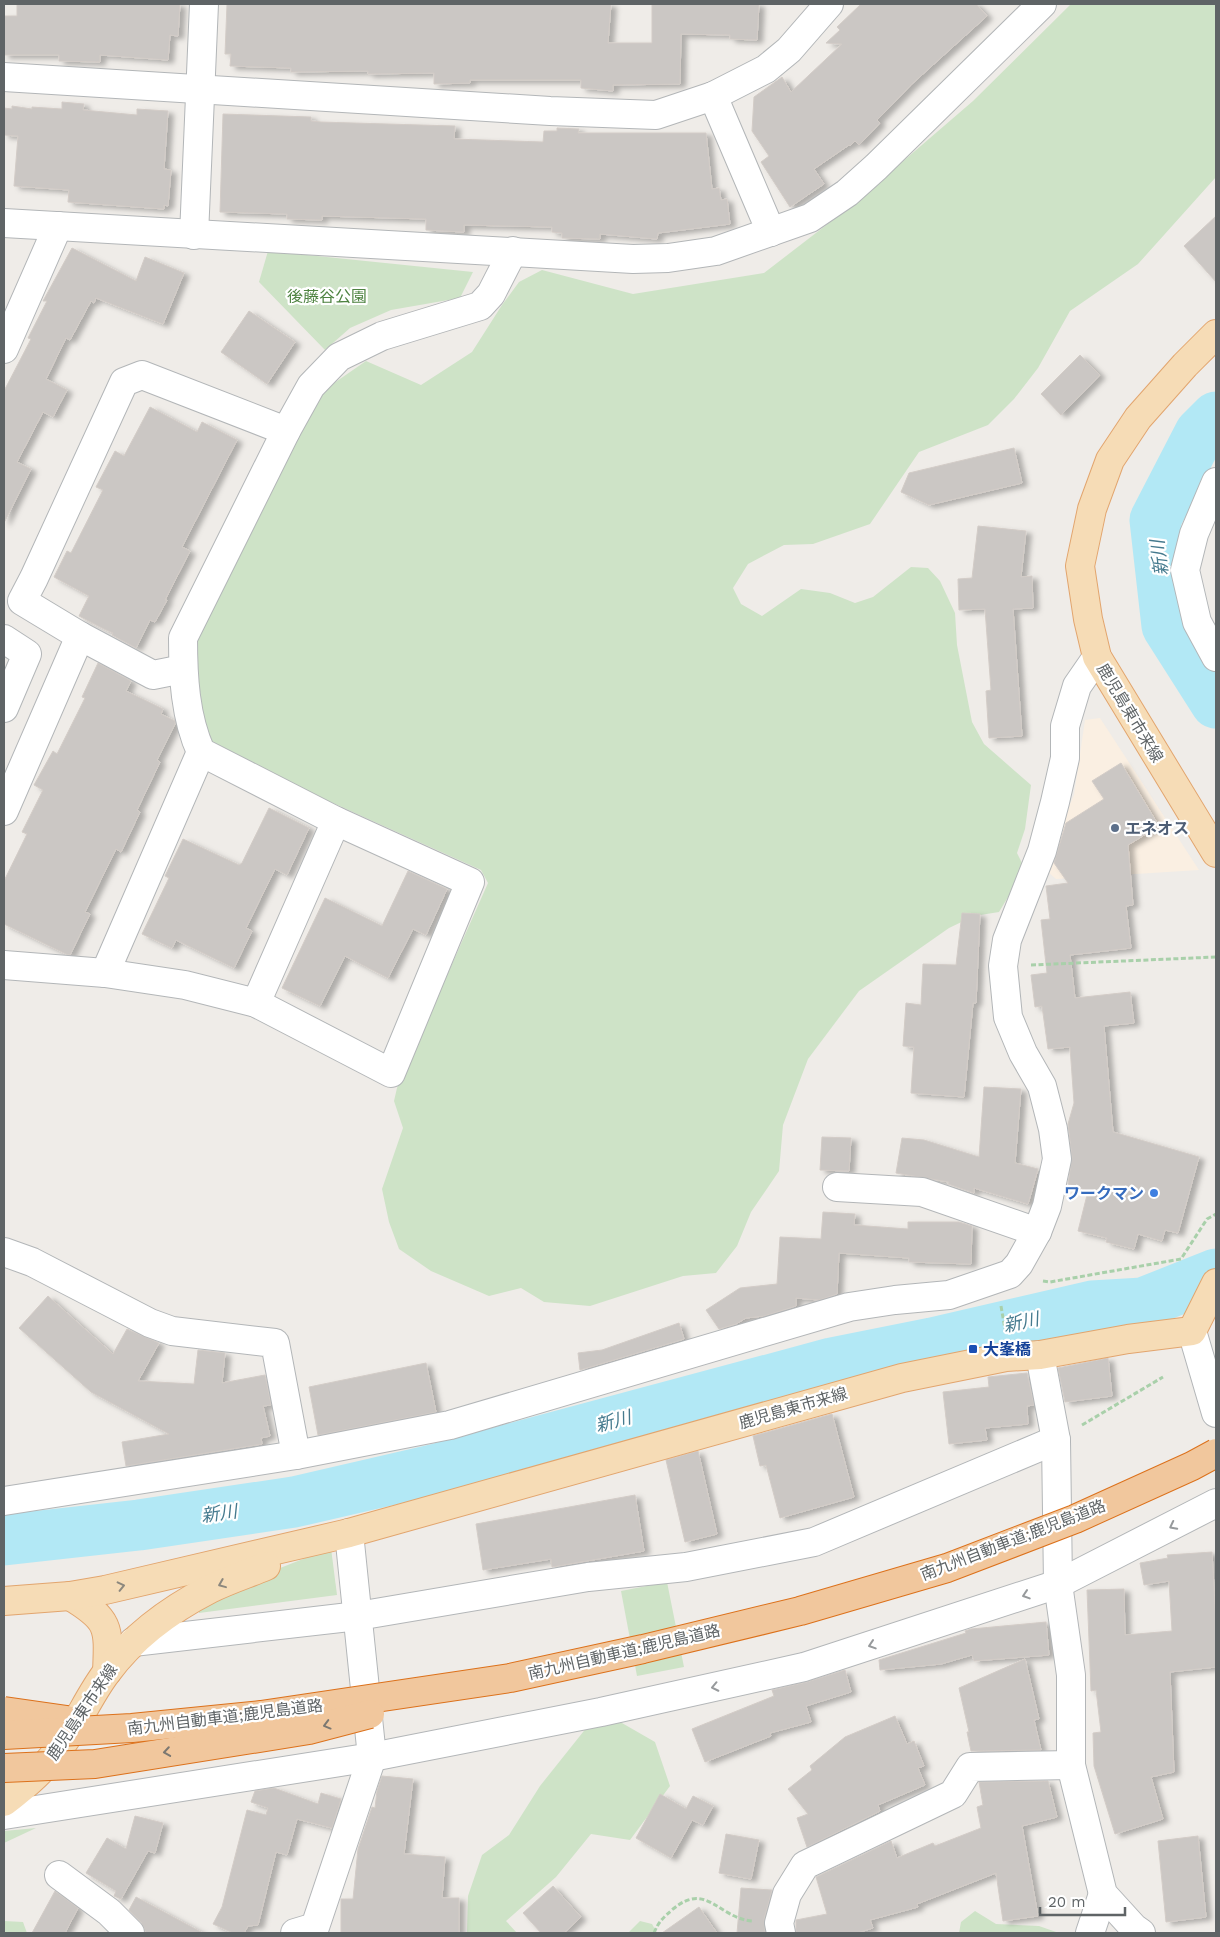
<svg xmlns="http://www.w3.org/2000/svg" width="1220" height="1937" font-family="'Work Sans','Noto Sans JP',sans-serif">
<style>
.commercial{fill:#faefe2}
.green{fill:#cee3c7}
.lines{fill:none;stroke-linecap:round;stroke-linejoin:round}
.river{stroke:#b2e8f5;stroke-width:51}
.building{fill:#cbc7c4;stroke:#d3ccc7;filter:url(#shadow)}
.minor-casing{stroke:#b3b6b8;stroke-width:30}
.tertiary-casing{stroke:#b3b6b8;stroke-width:30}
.primary-casing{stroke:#e2a56e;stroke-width:30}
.path{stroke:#a9d0aa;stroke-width:3;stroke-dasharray:5 2.5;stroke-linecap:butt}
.minor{stroke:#fff;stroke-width:28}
.tertiary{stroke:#fff;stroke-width:28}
.primary{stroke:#f6dcb6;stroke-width:28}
.motorway-bridge-casing{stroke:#dc711b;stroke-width:30;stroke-linecap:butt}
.motorway-bridge{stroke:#f1c79d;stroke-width:28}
.oneway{stroke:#979a9c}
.oneway2{stroke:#8c887e}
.oneway3{stroke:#7c7871}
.service-dot{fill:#5c6f8a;stroke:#fff;stroke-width:2}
.shop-dot{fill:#3f7fe0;stroke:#fff;stroke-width:2}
.transit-dot{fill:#1a4fb4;stroke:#fff;stroke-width:2}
.labels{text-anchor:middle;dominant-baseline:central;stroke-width:4.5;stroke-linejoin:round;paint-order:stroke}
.park-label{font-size:16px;fill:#4e8341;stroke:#fff}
.street-label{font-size:16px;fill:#5f6466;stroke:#fff}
.service-label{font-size:16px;font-weight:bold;fill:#4e5e75;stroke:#fff;text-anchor:start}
.shop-label{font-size:16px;font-weight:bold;fill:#366cbe;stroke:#fff;text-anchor:end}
.transit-label{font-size:16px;font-weight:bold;fill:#164399;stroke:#fff;text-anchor:start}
.water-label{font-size:18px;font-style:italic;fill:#457a8e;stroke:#fff}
</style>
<defs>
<filter id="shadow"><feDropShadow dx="5.5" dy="3" stdDeviation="2.5" flood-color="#0004"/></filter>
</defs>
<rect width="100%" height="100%" fill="#efece8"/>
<!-- commercial -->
<polygon class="commercial" points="1100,718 1199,870 1056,879 1049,873 1044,862 1074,795 1085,720"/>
<!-- green -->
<g class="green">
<polygon points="1071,4 1216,4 1216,177 1138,264 1070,311 1038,368 1014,399 988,425 919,452 870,524 813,544 784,545 748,564 733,588 741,604 762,616 801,589 830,593 855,603 873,597 911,567 928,568 940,581 955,613 957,645 972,722 984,744 1031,785 1025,829 1017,853 1025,869 999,912 974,916 949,928 859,991 808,1059 783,1125 779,1171 751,1212 737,1246 716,1273 683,1276 590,1306 544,1302 521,1288 489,1296 431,1271 399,1249 389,1222 382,1189 403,1128 394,1101 397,1088 488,883 481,870 293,785 212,743 203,716 194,642 306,417 324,390 366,361 421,385 472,352 502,305 519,282 542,270 633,294 764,273 851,206 973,101"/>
<polygon points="268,251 473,272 460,298 391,310 350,328 325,350 259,282"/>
<polygon points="331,1548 337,1595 199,1613 199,1600"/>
<polygon points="667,1582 684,1667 637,1676 621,1591"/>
<polygon points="615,1719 655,1742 670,1786 630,1840 591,1834 556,1877 506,1921 517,1933 467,1933 468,1896 482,1855 509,1835 540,1786 591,1722"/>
<polygon points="36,1828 4,1843 4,1831"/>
<polygon points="975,1911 996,1924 1039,1926 1059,1933 959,1933 961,1922"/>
<polygon points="4,1921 23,1922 27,1933 4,1933"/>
<polygon points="640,1921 652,1924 657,1933 628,1933"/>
</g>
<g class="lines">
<!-- river -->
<g class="river">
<polyline points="1216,417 1200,433 1155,520 1167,626 1216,703"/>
<polyline points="4,1540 139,1525 294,1502 441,1468 832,1363 932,1343 1092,1306 1143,1303 1216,1274"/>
</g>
</g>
<!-- building -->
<g class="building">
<polygon points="17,4 180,4 178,36 170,35 168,60 100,55 100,62 59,61 59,55 4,55 4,16 17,16"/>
<polygon points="227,4 611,4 608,43 652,43 652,4 759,4 757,40 730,39 730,35 681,34 680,84 613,85 613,91 581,88 581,80 470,80 470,83 434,84 434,73 368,74 368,71 291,72 291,68 230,66 231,54 225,54"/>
<polygon points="861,4 976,4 987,16 912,84 877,120 880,123 859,145 855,141 850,146 849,145 814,169 824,184 790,207 761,162 769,156 752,131 754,97 782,77 791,92 842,44 826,43 840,30 837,27"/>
<polygon points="62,102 84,104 83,110 137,115 137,109 168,111 164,169 171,170 168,206 164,205 164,209 68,202 69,190 14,186 18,136 4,135 4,108 12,109 12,106 32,109 32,107 62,109"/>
<polygon points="223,114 311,117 311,121 321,122 455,126 454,139 543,142 544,131 557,131 557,128 579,129 578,133 706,133 712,189 719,188 721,200 727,199 730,224 658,233 657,239 600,234 600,239 562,238 562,233 552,232 552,227 464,225 464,232 426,230 426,219 322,216 322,220 287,219 287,214 220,212"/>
<polygon points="1216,216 1216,282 1184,246"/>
<polygon points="72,248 136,281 145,257 184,273 163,324 96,298 94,303 91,301 70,340 66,338 46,379 67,390 53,417 43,412 17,462 31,469 4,523 4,391 31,339 28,338 47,301 43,301"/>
<polygon points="249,311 295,342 267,384 221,352"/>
<polygon points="1080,355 1100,375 1061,415 1041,394"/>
<polygon points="150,407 197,432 202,422 237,440 186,539 182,547 190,551 165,600 167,600 155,622 150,620 136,648 112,635 113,633 104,629 79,616 89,596 54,577 67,551 71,553 103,490 96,487 115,451 124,456"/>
<polygon points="1014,448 1022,483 929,505 901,492 909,473"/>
<polygon points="978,526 1026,531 1021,577 1032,576 1033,608 1013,609 1022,736 989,738 986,691 991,690 985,609 959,610 958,579 972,578"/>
<polygon points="98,663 131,681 126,691 163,709 161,714 175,721 175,724 157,760 160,762 137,810 140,812 121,852 116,849 85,912 90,914 70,955 66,954 4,924 4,881 27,834 22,832 43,790 34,785 53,751 57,754 85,698 82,697"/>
<polygon points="1121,763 1159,826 1128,845 1133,905 1126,906 1131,948 1070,955 1075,998 1130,992 1134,1023 1104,1026 1113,1132 1199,1157 1178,1233 1165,1230 1162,1241 1138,1234 1134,1249 1106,1242 1107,1238 1078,1231 1088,1191 1068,1184 1072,1157 1068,1124 1074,1103 1070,1047 1048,1049 1042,1006 1035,1007 1031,975 1047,973 1041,920 1050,919 1046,886 1068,883 1054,863 1066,823 1104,799 1092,781"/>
<polygon points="269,808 309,828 287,875 275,869 246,928 252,931 234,968 176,940 172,948 142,934 169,878 165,876 183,839 239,865 242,863"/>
<polygon points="408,871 447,889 426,935 413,929 388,978 345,956 320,1006 282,988 325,898 382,926"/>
<polygon points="962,913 980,914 976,1003 973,1003 964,1097 911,1093 914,1047 903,1046 906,1003 921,1005 923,964 956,965"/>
<polygon points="984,1087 1021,1089 1015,1163 1038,1169 1028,1204 974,1188 974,1193 948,1184 949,1182 896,1173 902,1138 924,1140 979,1157"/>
<polygon points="822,1137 851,1138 849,1171 820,1170"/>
<polygon points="823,1212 855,1214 854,1225 908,1229 908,1222 959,1222 972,1226 971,1264 909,1262 909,1258 839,1253 837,1294 819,1300 796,1298 796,1306 764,1316 746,1318 736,1324 719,1329 706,1310 740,1288 777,1284 780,1237 821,1239"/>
<polygon points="48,1296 113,1354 127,1329 159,1343 138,1381 194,1384 198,1350 225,1353 222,1383 265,1375 271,1405 263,1406 270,1436 261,1438 262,1444 126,1466 122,1442 169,1434 91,1392 19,1328"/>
<polygon points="679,1323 684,1339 580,1370 578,1353 602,1350"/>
<polygon points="1108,1358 1112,1396 1065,1402 1058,1368"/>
<polygon points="426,1363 436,1412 318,1435 309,1387"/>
<polygon points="1027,1373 1034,1405 1027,1406 1028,1424 985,1428 987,1440 949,1444 943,1392 989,1387 988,1377"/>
<polygon points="832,1414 854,1497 780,1518 766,1465 760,1466 753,1436"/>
<polygon points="698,1451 717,1534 685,1542 666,1460"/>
<polygon points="635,1495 644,1551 552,1567 551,1559 483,1570 476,1524"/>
<polygon points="1212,1552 1216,1624 1216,1667 1170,1672 1174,1772 1151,1777 1163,1819 1115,1834 1094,1766 1093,1733 1101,1732 1096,1690 1091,1691 1087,1590 1124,1589 1125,1635 1172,1631 1169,1581 1144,1585 1140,1563 1168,1558 1167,1555"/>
<polygon points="1046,1622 1049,1655 974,1661 972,1655 941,1664 880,1670 879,1660 966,1633 965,1631 971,1629"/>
<polygon points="1025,1659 1039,1719 1034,1720 1041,1750 971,1751 967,1732 969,1732 959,1688"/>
<polygon points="845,1670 851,1692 806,1706 811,1722 770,1733 771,1736 705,1762 692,1729 774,1696 772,1690 807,1682"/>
<polygon points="895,1716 907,1744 914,1741 924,1766 918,1768 925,1785 878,1805 880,1811 807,1847 797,1818 808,1814 788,1789 812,1770 810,1766 845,1737"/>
<polygon points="382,1776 413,1779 404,1854 445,1857 442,1898 459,1898 459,1933 341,1933 341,1899 353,1899 358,1849 372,1807 375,1808 377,1791"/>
<polygon points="1048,1781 1057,1817 1022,1826 1038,1916 1003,1921 996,1873 917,1904 918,1907 870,1920 873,1928 857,1933 796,1933 796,1920 827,1914 816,1877 891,1841 897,1858 933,1843 935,1846 981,1828 977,1807 983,1805 979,1782"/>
<polygon points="274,1788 318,1804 321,1793 341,1799 332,1828 297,1819 287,1855 276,1852 258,1925 248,1926 244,1933 233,1933 213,1924 222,1907 247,1810 266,1815 268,1808 251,1802 255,1791"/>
<polygon points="660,1794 686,1809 693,1796 713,1806 703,1825 692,1820 671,1858 636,1838"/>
<polygon points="135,1816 163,1823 155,1853 148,1851 121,1899 114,1896 116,1891 86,1873 107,1838 126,1849"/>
<polygon points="726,1834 759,1840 751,1879 719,1873"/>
<polygon points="1198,1836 1206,1917 1166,1922 1158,1841"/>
<polygon points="553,1886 581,1917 564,1933 541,1933 523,1913"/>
<polygon points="741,1888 772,1890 764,1919 765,1933 737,1933"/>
<polygon points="55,1891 78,1908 65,1933 32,1933"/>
<polygon points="136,1897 203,1933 146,1933 141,1922 129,1910"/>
<polygon points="699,1907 717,1933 662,1933"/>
</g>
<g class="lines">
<defs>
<g id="minor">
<polyline points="4,77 550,111 656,115 713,96 766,69 789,50 829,4"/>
<polyline points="713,96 771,232"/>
<polyline points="4,223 633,259 668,258 716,251 810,218 847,193 876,167 1042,4"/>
<polyline points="194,235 204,4"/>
<polyline points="4,349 58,226"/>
<polyline points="1216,482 1194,534 1185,570 1197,622 1216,657"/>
<polyline points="4,639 27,654 4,708"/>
<polyline points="183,669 153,675 80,636 22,601 34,578 124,382 142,375 286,431"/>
<polyline points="4,811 80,636"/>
<path d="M4 965 105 973 185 985 256 1003 391 1073 470 882 336 821 201 752C185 717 183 676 183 638L286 431 311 386 339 357 382 336 480 306 491 294 513 251"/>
<polyline points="105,973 201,752"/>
<polyline points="256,1003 336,821"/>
<polyline points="837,1187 922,1192 1037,1232"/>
<polyline points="4,1252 32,1262 150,1323 172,1331 275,1343 296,1455"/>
<polyline points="1040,1355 1056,1440 1058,1584 1071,1675 1071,1765 1103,1894 1134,1928 1141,1933"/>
<polyline points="4,1501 296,1455 450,1425 849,1307 895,1300 949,1295 1010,1274 1019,1264 1037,1232 1047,1206 1057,1159 1053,1129 1042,1086 1023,1053 1008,1017 1003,966 1007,940 1042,851 1055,802 1065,758 1065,726 1077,686 1097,657"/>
<polyline points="133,1642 358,1616 588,1577 686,1567 814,1542 1056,1440"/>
<polyline points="4,1815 372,1757 601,1712 804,1667 1058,1584 1216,1503"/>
<polyline points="59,1875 109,1912 130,1933"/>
<polyline points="295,1933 315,1927 372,1757 349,1533"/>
<polyline points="781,1933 779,1923 787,1894 805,1865 953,1794 970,1767 1071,1765"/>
<polyline points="1090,1933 1103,1894"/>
</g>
<polyline id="tertiary" points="1192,1331 1216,1413"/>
<g id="primary">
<polyline points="1216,334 1185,365 1138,418 1110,460 1092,509 1080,566 1088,619 1097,657 1216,853"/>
<path d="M70 1596C110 1620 109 1627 107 1672"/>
<polyline points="4,1601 70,1596 105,1590 349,1533 902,1378 1006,1357 1040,1355 1128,1339 1192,1331 1216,1283"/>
<path d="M4 1802C26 1785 47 1767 63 1743 79 1721 90 1694 107 1672 133 1637 171 1609 210 1589 228 1580 247 1574 266 1566"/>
</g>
</defs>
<!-- minor casing -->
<use href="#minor" class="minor-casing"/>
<!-- tertiary casing -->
<use href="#tertiary" class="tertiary-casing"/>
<!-- primary casing -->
<use href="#primary" class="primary-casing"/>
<!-- path -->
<g class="path">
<polyline points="1031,965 1216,957"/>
<polyline points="1043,1281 1050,1282 1181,1259 1207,1219 1216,1214"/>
<polyline points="1001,1306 1005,1329"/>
<polyline points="1082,1425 1163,1377"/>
<path d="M654 1933C659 1921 663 1918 673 1909 707 1881 718 1918 752 1921"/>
</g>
<!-- minor -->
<use href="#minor" class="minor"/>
<!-- tertiary -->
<use href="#tertiary" class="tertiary"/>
<!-- primary -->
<use href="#primary" class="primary"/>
<defs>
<g id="motorway-bridge">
<polyline points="4,1711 67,1720"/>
<polyline points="4,1735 132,1728 261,1715 510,1678 643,1649 800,1611 947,1568 1075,1519 1192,1466 1216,1453"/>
<polyline points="4,1768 95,1764 309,1730 370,1714"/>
</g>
</defs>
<!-- motorway-bridge casing -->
<use href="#motorway-bridge" class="motorway-bridge-casing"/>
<!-- motorway-bridge -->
<use href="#motorway-bridge" class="motorway-bridge"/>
</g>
<!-- one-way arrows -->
<defs><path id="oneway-chevron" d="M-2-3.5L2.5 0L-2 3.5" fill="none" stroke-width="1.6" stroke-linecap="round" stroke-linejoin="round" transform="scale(1.25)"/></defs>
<g class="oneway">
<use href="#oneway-chevron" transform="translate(1173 1526) rotate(153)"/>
<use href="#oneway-chevron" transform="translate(1026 1595) rotate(162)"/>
<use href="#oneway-chevron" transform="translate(872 1645) rotate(162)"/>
<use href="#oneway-chevron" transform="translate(715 1687) rotate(168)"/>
</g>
<g class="oneway2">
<use href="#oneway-chevron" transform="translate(222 1584) rotate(158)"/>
<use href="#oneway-chevron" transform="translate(121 1586) rotate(-13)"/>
</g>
<g class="oneway3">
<use href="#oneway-chevron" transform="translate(327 1725) rotate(165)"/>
<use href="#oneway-chevron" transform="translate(167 1752) rotate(171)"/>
</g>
<!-- markers -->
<circle class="service-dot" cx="1115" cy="828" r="5"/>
<circle class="shop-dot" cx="1154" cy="1193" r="5"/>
<rect class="transit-dot" x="968" y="1344" width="10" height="10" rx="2.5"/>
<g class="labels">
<!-- park labels -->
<g class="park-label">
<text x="327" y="296">後藤谷公園</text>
</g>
<!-- street labels -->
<g class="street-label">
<text transform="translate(1130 713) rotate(59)">鹿児島東市来線</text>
<text transform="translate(793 1408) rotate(-16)">鹿児島東市来線</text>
<text transform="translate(1013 1540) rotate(-21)">南九州自動車道;鹿児島道路</text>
<text transform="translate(624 1652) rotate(-13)">南九州自動車道;鹿児島道路</text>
<text transform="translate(82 1712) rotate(-56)">鹿児島東市来線</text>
<text transform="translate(225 1717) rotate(-7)">南九州自動車道;鹿児島道路</text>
</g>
<!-- service labels -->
<g class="service-label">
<text x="1125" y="828">エネオス</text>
</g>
<!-- shop labels -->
<g class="shop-label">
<text x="1144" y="1193">ワークマン</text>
</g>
<!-- transit labels -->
<g class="transit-label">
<text x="983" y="1349">大峯橋</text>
</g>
<!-- water labels -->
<g class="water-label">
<text transform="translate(1159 558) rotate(-97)">新川</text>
<text transform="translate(1021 1322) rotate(-12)">新川</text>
<text transform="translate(613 1421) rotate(-15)">新川</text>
<text transform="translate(219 1513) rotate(-8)">新川</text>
</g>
</g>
<!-- border -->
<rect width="1220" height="1937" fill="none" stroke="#5f6466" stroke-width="10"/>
<!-- scale -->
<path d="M1040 1907v8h85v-8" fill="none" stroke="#5f6466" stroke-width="2.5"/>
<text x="1048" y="1907" font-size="15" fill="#5f6466" stroke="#ffffff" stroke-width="4" paint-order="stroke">20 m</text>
</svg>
